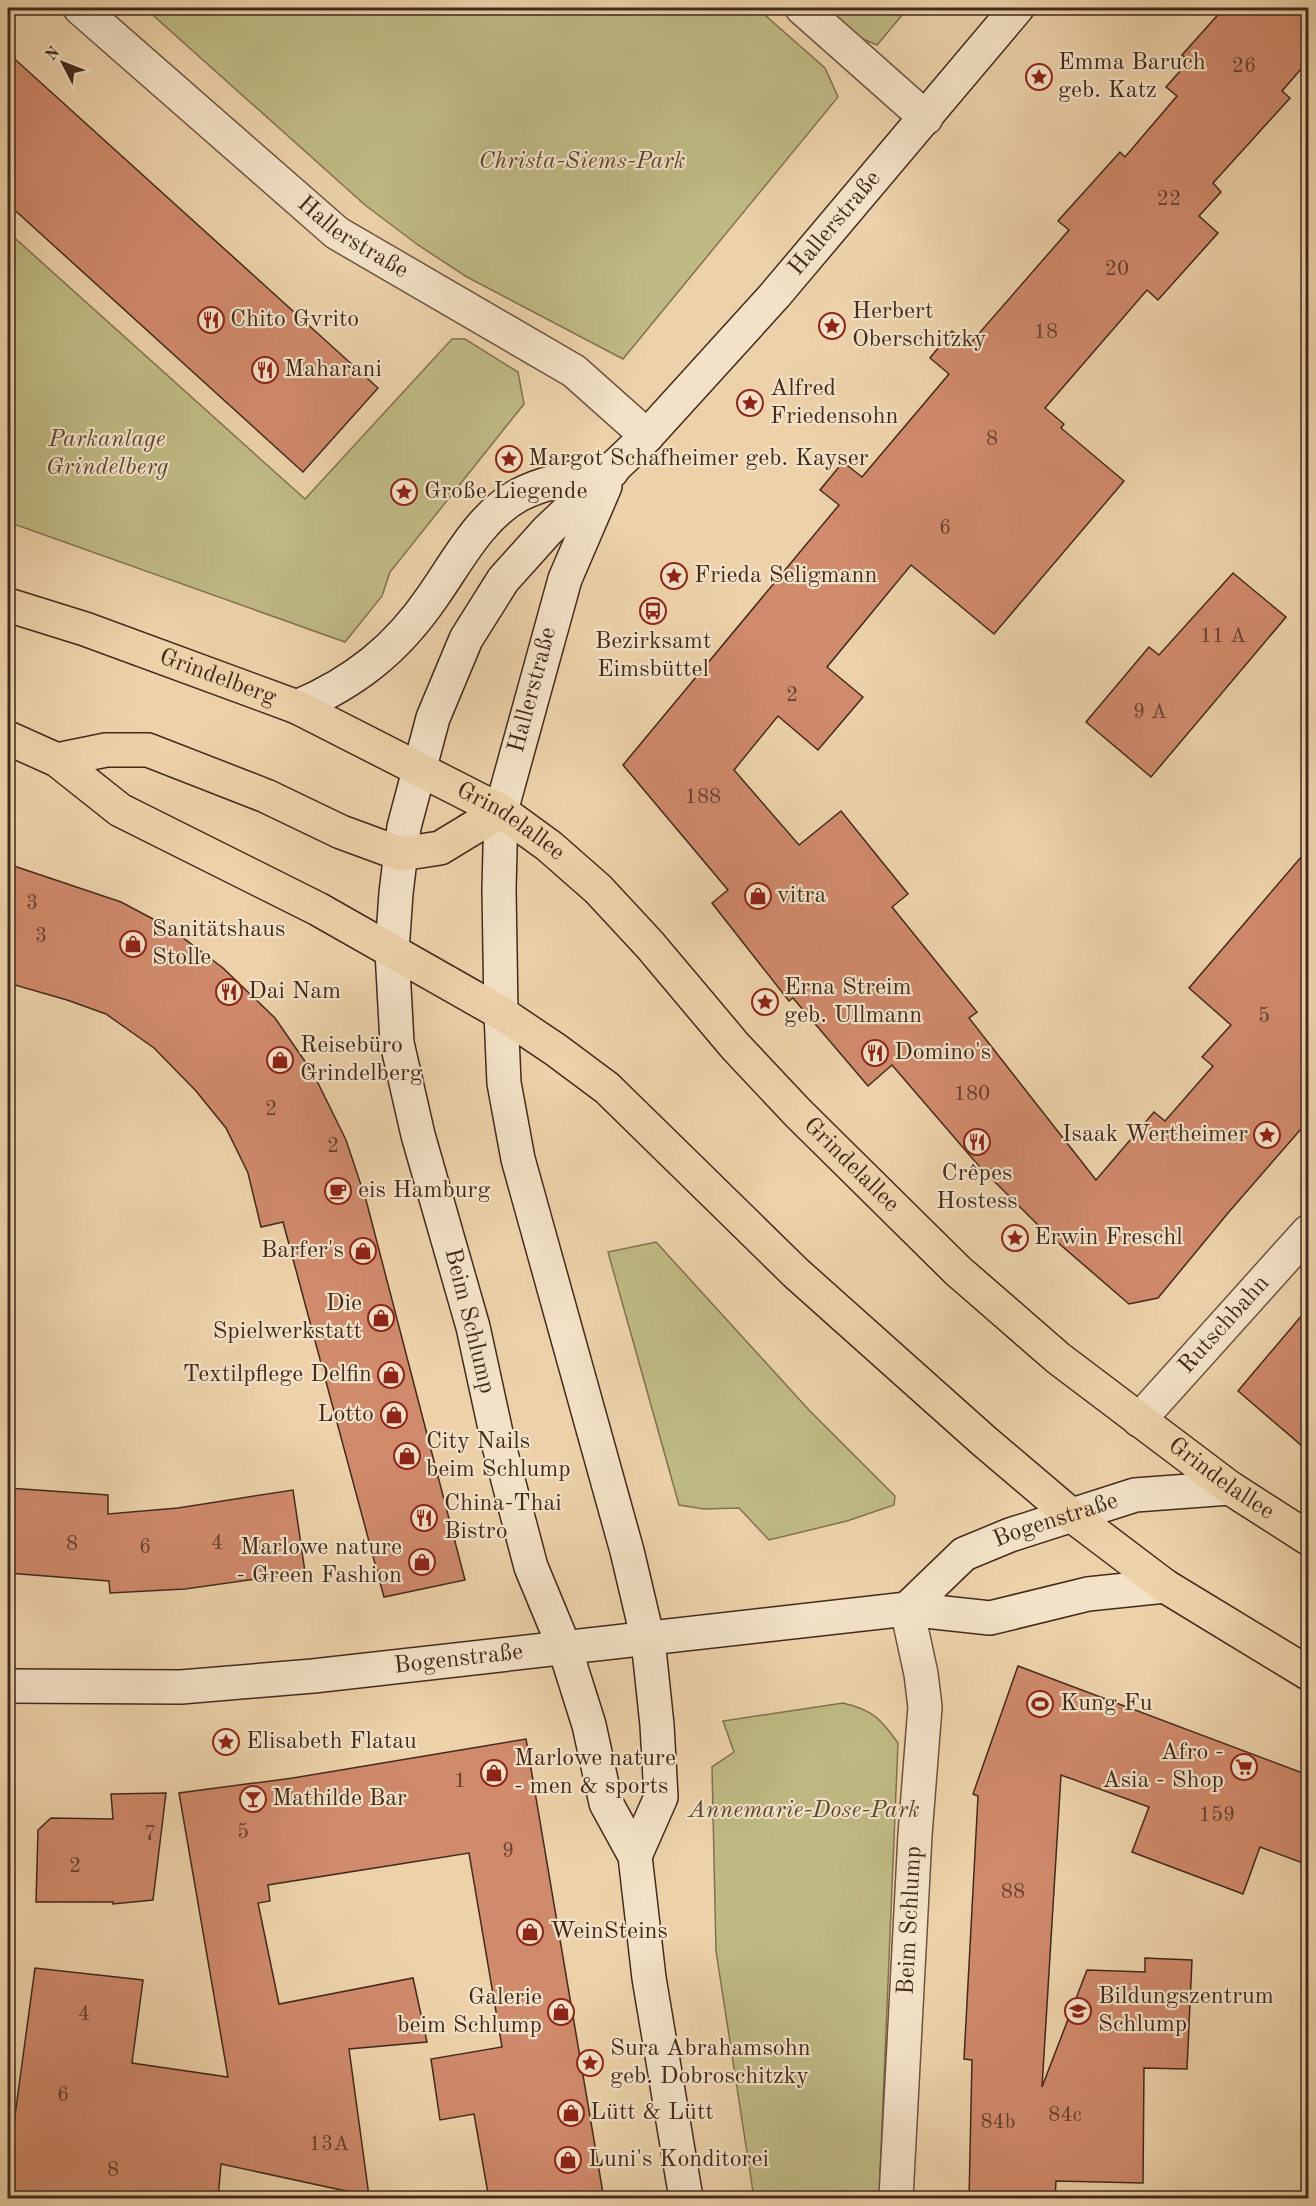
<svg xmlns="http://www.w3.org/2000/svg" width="1316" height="2206" font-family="'Old Standard TT',serif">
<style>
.green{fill:#bfba84;stroke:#807250;stroke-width:1.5}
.building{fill:#d08a6c;stroke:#422a1c;stroke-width:1.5}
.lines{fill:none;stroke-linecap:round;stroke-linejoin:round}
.street-casing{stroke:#6d543f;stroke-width:36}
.secondary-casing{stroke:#422a1c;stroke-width:36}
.primary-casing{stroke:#422a1c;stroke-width:36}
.street{stroke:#f3e2c7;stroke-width:33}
.secondary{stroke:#f3e2c7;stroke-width:33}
.primary{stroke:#edd2a9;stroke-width:33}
.labels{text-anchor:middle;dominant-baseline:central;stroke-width:4.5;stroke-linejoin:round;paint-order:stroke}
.number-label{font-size:21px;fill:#664230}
.poi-label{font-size:24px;fill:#422a1c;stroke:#f3e2c7;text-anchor:start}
.park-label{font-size:24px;font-style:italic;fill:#5b4731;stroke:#f3e2c7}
.street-label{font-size:24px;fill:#422a1c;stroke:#f3e2c7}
</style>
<rect width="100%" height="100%" fill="#edd2a9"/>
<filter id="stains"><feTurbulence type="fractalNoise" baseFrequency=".00333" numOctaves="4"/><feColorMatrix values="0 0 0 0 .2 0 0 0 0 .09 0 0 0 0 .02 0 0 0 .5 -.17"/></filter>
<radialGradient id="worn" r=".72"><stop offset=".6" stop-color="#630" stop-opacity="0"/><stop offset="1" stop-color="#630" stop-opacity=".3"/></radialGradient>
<!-- green -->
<g class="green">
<polygon points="145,8 757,8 825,68 838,97 623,359 467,277 418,245 365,205"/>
<polygon points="820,8 908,8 877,45 849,33"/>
<polygon points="8,232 305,499 452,339 465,339 518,372 524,404 390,572 382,596 345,642 8,522"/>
<polygon points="656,1242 809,1410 895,1496 894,1505 847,1521 769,1540 739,1508 704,1509 679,1505 608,1252"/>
<path d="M843 1703C873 1710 881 1719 898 1743L879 2198H754L716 1951 712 1767 734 1752 723 1721Z"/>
</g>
<!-- building -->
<g class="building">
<polygon points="1224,8 1308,8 1308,61 1282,91 1290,98 1213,183 1221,192 1199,216 1218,233 1158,300 1147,290 1045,408 1064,424 1061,428 1124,481 994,634 911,565 827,667 863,697 818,750 778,716 734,770 799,845 841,811 908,894 892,907 977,1012 969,1018 1096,1180 1154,1112 1165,1121 1213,1066 1202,1057 1231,1025 1189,988 1308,849 1308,1121 1228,1213 1158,1298 1129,1304 1041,1228 978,1165 892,1065 868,1086 793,998 789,1001 712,903 728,890 623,765 839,505 820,490 843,462 862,477 949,374 930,358 952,331 969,345 1069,230 1058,221 1120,152 1125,157 1177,96 1166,87 1189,61 1182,55"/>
<polygon points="8,53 378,388 303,472 8,204"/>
<polygon points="1233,573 1286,617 1151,777 1086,722 1149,647 1159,655"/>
<polygon points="8,864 121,902 170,928 223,968 275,1018 313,1073 346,1140 366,1200 465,1580 384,1597 283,1222 261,1227 248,1173 226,1128 196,1091 154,1048 106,1014 67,1000 8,983"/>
<polygon points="1308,1308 1308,1451 1238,1391"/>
<polygon points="8,1488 108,1495 108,1514 178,1508 293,1490 305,1572 185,1589 110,1593 109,1581 8,1573"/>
<polygon points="1018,1666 1308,1775 1308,1865 1260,1847 1243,1894 1132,1852 1149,1807 1061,1775 1042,2087 1087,1970 1145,1972 1145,1958 1192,1960 1187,2069 1144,2068 1143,2183 1056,2181 1055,2199 969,2199 972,2060 964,2059 978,1796 973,1794"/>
<polygon points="526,1739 604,2199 489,2199 474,2114 440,2120 431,2059 502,2047 469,1853 268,1885 270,1901 258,1903 279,2004 413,1978 427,2042 349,2049 369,2196 221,2164 218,2199 8,2199 8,2167 35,1968 143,1980 132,2063 228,2077 179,1793 293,1778"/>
<polygon points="166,1793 153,1900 113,1904 113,1902 36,1902 38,1830 51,1818 113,1819 111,1794"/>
</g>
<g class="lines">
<defs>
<g id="street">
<path id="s1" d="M80 8 337 233 574 371 647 436"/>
<polyline points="802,8 926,118"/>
<path id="s2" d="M1139 1420 1308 1232"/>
<path id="s3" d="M896 2198 915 1835 925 1707 921 1674 907 1609"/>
</g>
<g id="secondary">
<polyline points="605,486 565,579 501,811 499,889 501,1013 504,1083 518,1159 627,1551 648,1640 657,1725 661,1797 635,1856"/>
<path d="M297 707C355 682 397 649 433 596 457 562 480 516 519 495 547 480 581 477 612 471"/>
<path id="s4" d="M907 1609 964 1554 1010 1535 1135 1495 1230 1488"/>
<path id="s5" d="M8 1686 181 1687 313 1676 907 1609 990 1618 1088 1594 1165 1586"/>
<path id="s6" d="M686 2198 649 1978 635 1856 606 1803 589 1725 565 1649 531 1567 498 1442 473 1327 418 1135 397 1043 392 951 396 893 404 827 433 718 466 639 503 580 547 531 647 436 775 295 1017 8"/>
</g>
<g id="primary">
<path id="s7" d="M8 605 85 629 297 707 501 811 549 846 598 889 650 945 735 1046 798 1113 958 1271 1058 1358 1230 1488 1308 1538"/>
<polyline points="8,738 57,760 120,810 318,909 501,1013 556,1050 607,1088 796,1273 984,1441 1070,1514 1165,1586 1308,1673"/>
<polyline points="57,760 106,750 148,750 266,796 341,832 401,854 440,848 501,811"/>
</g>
</defs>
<!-- street casing -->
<use href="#street" class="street-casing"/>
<!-- secondary casing -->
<use href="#secondary" class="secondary-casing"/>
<!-- primary casing -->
<use href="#primary" class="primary-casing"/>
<!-- street -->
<use href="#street" class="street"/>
<!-- secondary -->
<use href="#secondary" class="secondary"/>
<!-- primary -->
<use href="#primary" class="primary"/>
</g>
<!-- icons -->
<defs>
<symbol id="sight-ring" viewBox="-11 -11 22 22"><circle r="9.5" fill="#f3e2c7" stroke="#8f2418" stroke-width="1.5"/><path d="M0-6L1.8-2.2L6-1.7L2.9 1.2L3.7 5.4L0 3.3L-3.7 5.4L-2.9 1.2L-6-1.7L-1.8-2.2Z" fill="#8f2418"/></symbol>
<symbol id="restaurant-ring" viewBox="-11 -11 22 22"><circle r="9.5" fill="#f3e2c7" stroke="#8f2418" stroke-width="1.5"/><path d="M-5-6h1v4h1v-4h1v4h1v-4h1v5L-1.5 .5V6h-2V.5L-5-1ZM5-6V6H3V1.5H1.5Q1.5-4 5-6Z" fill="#8f2418"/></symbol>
<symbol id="bus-ring" viewBox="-11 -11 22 22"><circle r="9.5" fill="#f3e2c7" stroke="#8f2418" stroke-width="1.5"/><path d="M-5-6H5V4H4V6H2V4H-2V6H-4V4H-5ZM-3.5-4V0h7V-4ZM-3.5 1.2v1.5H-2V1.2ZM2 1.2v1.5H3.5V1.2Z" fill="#8f2418"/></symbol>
<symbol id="shop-ring" viewBox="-11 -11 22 22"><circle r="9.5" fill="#f3e2c7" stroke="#8f2418" stroke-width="1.5"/><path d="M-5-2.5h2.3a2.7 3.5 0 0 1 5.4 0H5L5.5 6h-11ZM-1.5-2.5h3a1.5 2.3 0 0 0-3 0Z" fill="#8f2418"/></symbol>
<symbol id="cafe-ring" viewBox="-11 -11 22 22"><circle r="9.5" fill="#f3e2c7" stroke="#8f2418" stroke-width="1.5"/><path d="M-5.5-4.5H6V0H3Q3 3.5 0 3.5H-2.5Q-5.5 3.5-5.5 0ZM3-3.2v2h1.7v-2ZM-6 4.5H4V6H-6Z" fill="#8f2418"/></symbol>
<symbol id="stadium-ring" viewBox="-11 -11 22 22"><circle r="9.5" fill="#f3e2c7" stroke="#8f2418" stroke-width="1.5"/><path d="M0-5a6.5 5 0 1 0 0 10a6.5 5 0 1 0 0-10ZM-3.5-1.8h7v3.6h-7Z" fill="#8f2418"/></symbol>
<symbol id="supermarket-ring" viewBox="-11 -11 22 22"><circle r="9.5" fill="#f3e2c7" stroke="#8f2418" stroke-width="1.5"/><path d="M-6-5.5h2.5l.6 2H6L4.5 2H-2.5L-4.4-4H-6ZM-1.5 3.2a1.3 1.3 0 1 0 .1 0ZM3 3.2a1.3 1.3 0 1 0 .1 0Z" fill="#8f2418"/></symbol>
<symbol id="bar-ring" viewBox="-11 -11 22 22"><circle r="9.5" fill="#f3e2c7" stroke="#8f2418" stroke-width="1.5"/><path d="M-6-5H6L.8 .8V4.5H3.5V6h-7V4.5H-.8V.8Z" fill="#8f2418"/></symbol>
<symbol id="university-ring" viewBox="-11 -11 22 22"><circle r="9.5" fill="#f3e2c7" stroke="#8f2418" stroke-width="1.5"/><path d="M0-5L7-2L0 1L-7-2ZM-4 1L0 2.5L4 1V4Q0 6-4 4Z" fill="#8f2418"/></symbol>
</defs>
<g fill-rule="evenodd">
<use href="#sight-ring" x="1024" y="62" width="30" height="30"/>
<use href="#restaurant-ring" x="196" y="305" width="30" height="30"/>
<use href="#sight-ring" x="817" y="311" width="30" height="30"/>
<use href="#restaurant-ring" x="250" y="355" width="30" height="30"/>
<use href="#sight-ring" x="735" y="388" width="30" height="30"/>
<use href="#sight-ring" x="494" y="444" width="30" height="30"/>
<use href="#sight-ring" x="389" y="477" width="30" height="30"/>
<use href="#sight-ring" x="659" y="561" width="30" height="30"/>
<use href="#bus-ring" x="638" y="596" width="30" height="30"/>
<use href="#shop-ring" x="743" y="881" width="30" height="30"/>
<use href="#shop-ring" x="118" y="929" width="30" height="30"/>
<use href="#restaurant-ring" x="214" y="977" width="30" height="30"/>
<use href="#sight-ring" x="750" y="987" width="30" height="30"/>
<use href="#restaurant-ring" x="860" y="1038" width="30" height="30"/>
<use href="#shop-ring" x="265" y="1045" width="30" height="30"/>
<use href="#sight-ring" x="1252" y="1120" width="30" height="30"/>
<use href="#restaurant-ring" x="962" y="1127" width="30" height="30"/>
<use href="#cafe-ring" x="323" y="1176" width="30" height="30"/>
<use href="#sight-ring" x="1000" y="1223" width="30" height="30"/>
<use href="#shop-ring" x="348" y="1236" width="30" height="30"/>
<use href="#shop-ring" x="366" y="1303" width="30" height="30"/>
<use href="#shop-ring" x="376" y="1360" width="30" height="30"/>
<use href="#shop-ring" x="379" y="1400" width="30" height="30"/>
<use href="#shop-ring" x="392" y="1441" width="30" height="30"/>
<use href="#restaurant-ring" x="409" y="1503" width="30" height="30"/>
<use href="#shop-ring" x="407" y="1547" width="30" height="30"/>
<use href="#stadium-ring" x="1025" y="1689" width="30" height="30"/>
<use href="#sight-ring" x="211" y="1727" width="30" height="30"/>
<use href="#supermarket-ring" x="1229" y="1752" width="30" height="30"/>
<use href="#shop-ring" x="479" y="1758" width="30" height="30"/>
<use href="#bar-ring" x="238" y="1784" width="30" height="30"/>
<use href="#shop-ring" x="515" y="1917" width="30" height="30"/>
<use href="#university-ring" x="1063" y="1996" width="30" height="30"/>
<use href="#shop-ring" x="546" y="1997" width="30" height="30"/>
<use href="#sight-ring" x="575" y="2048" width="30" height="30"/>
<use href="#shop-ring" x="556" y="2098" width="30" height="30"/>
<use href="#shop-ring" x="553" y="2145" width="30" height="30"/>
</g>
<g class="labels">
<!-- number labels -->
<g class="number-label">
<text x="1244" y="66">26</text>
<text x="1169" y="199">22</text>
<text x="1117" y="269">20</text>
<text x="1046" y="332">18</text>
<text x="992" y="439">8</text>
<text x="945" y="528">6</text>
<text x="1223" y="636">11 A</text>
<text x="792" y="695">2</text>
<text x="1150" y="712">9 A</text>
<text x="703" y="797">188</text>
<text x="32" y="903">3</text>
<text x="41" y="936">3</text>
<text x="1264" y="1016">5</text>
<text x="972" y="1094">180</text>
<text x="271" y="1109">2</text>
<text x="333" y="1146">2</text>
<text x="217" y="1543">4</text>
<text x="72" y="1544">8</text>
<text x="145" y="1547">6</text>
<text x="460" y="1781">1</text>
<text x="1217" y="1815">159</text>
<text x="243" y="1832">5</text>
<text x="150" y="1834">7</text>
<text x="508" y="1851">9</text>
<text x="75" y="1866">2</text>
<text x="1013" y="1892">88</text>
<text x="84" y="2014">4</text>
<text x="63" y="2095">6</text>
<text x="1065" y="2115">84c</text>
<text x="998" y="2122">84b</text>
<text x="329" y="2144">13A</text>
<text x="113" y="2170">8</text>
</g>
<!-- poi labels -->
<g class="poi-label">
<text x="1058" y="63">Emma Baruch<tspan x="1058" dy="28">geb. Katz</tspan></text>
<text x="852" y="312">Herbert<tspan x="852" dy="28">Oberschitzky</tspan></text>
<text x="230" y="320">Chito Gvrito</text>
<text x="284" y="370">Maharani</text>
<text x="770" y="389">Alfred<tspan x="770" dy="28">Friedensohn</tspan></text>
<text x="528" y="459">Margot Schafheimer geb. Kayser</text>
<text x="424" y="492">Große Liegende</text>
<text x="694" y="576">Frieda Seligmann</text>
<text x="653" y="642" text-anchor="middle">Bezirksamt<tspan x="653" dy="28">Eimsbüttel</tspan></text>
<text x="777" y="896">vitra</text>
<text x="152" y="930">Sanitätshaus<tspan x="152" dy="28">Stolle</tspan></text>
<text x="784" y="988">Erna Streim<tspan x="784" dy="28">geb. Ullmann</tspan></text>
<text x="248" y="992">Dai Nam</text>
<text x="300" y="1046">Reisebüro<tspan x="300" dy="28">Grindelberg</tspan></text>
<text x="894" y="1053">Domino's</text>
<text x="1248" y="1135" text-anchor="end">Isaak Wertheimer</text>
<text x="977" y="1174" text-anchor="middle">Crêpes<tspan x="977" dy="28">Hostess</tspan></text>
<text x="358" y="1191">eis Hamburg</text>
<text x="1034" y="1238">Erwin Freschl</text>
<text x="344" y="1251" text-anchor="end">Barfer's</text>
<text x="362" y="1304" text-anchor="end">Die<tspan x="362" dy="28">Spielwerkstatt</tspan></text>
<text x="372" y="1375" text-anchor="end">Textilpflege Delfin</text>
<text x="374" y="1415" text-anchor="end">Lotto</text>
<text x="426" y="1442">City Nails<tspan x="426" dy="28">beim Schlump</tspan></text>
<text x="444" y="1504">China-Thai<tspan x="444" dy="28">Bistro</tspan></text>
<text x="402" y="1548" text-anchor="end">Marlowe nature<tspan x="402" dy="28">- Green Fashion</tspan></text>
<text x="1060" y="1704">Kung Fu</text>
<text x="246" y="1742">Elisabeth Flatau</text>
<text x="1224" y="1753" text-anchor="end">Afro -<tspan x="1224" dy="28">Asia - Shop</tspan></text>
<text x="514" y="1759">Marlowe nature<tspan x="514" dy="28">- men &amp; sports</tspan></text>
<text x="272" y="1799">Mathilde Bar</text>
<text x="550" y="1932">WeinSteins</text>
<text x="1098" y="1997">Bildungszentrum<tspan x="1098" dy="28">Schlump</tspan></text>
<text x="542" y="1998" text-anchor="end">Galerie<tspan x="542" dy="28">beim Schlump</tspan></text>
<text x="610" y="2049">Sura Abrahamsohn<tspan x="610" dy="28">geb. Dobroschitzky</tspan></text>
<text x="590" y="2113">Lütt &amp; Lütt</text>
<text x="588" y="2160">Luni's Konditorei</text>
</g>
<!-- park labels -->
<g class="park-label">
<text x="582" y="162">Christa-Siems-Park</text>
<text x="107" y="440">Parkanlage<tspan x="107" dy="28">Grindelberg</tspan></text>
<text x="804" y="1811">Annemarie-Dose-Park</text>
</g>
<!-- street labels -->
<g class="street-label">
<text stroke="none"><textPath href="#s6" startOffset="2168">Hallerstraße</textPath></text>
<text stroke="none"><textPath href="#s1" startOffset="357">Hallerstraße</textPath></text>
<text stroke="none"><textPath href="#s7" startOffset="222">Grindelberg</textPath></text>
<text transform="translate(533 690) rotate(-75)">Hallerstraße</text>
<text stroke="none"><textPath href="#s7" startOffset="549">Grindelallee</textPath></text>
<text stroke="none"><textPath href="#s7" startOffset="1035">Grindelallee</textPath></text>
<text transform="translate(469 1321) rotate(76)">Beim Schlump</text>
<text stroke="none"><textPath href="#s2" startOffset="128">Rutschbahn</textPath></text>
<text stroke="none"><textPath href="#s7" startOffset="1521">Grindelallee</textPath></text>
<text stroke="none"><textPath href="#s4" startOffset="177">Bogenstraße</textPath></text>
<text stroke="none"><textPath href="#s5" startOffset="452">Bogenstraße</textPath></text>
<text stroke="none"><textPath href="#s3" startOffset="278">Beim Schlump</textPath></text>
</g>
</g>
<!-- margin -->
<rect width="1316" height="2206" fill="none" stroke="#edd2a9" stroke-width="30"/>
<rect x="9" y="9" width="1298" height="2188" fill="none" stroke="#422a1c" stroke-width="3"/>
<rect x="15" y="15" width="1286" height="2176" fill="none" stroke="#422a1c" stroke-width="1.5"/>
<!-- north arrow -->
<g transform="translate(63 63) rotate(312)" stroke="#f3e2c7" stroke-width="4.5" paint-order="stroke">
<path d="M0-4.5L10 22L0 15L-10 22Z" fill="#422a1c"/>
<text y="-9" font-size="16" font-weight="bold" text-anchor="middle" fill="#422a1c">N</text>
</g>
<rect width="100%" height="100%" filter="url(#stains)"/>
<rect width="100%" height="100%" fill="url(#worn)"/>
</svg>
